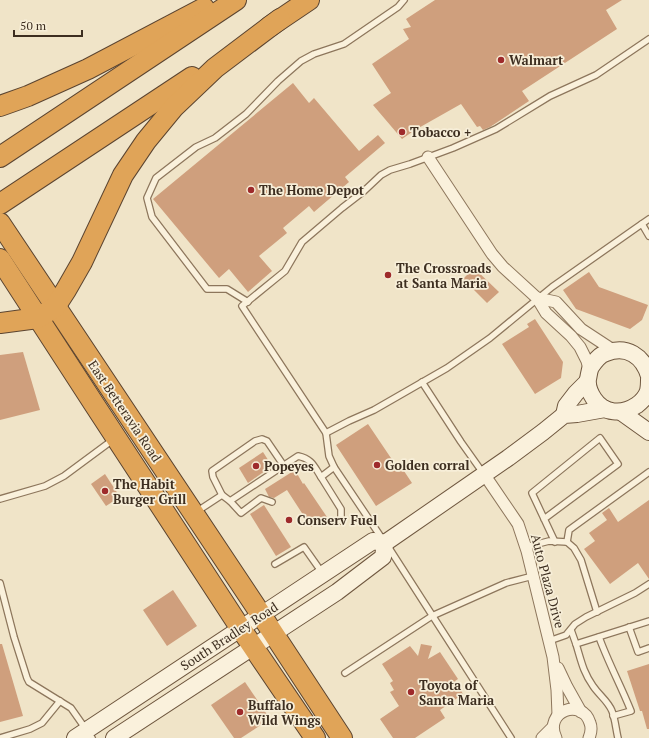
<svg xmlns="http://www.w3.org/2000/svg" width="649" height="738" font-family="'PT Serif',serif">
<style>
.building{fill:#cf9f7d}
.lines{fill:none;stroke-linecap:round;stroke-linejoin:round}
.lane-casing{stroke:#8d765c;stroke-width:8}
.street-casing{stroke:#8d765c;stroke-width:13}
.secondary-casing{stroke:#6f573f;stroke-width:18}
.highway-casing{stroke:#5b4430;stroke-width:22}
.lane{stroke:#faf1dc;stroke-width:5.5}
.street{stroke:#faf1dc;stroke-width:11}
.secondary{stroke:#faf1dc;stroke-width:16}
.highway{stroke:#e0a458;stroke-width:20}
.poi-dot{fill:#9e2a2b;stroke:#f7eed8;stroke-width:1.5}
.labels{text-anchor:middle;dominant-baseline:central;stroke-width:3.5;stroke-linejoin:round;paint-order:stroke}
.poi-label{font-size:13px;font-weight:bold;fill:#3d2e20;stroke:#f7eed8;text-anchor:start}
.street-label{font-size:13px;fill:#3d2e20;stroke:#f7eed8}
</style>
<rect width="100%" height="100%" fill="#f0e4c8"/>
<!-- building -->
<g class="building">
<polygon points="435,0 622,0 606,10 617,29 522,91 529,101 490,127 483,130 480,126 477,127 461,104 415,130 402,139 373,105 391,93 372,64 409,39 403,29 411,27 406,19"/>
<polygon points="293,83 309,103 314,98 359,151 378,135 385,143 345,177 349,182 314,212 309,206 283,228 287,233 259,256 272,271 248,292 229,269 219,278 153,199"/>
<polygon points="474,268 499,292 487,303 463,279"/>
<polygon points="589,272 599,287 648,305 642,320 630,329 576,309 563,290"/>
<polygon points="535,319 563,362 561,378 535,394 502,344 529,327 527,324"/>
<polygon points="23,352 40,410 0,420 0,355"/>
<polygon points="368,424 397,467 400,465 412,483 376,506 336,445"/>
<polygon points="263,452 272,466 248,483 239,468"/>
<polygon points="295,470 303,484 304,483 327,517 311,527 287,490 274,498 269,497 265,489"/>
<polygon points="105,474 120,497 106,506 91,484"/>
<polygon points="649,500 649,579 638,563 610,584 584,549 595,541 589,533 607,520 602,513 609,508 618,522"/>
<polygon points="264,505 291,547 276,556 250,514"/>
<polygon points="173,590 197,626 167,646 143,610"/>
<polygon points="0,644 2,644 23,716 0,722"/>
<polygon points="421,644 432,646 428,659 440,652 458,679 455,681 463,694 440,710 445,718 415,738 393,738 380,719 399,706 390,692 394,690 390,683 393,681 382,664 410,646 418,656"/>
<polygon points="649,664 649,729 647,729 642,711 640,711 627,671"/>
<polygon points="245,682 270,719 241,738 234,738 211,705"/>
</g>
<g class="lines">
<defs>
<g id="lane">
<polyline points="649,39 596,75 550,96 496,129 453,148 410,164 390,170 381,175 364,191 342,208 302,242 285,271 242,306 326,433 349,421 374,410 447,368 490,338 552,287 636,228 649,219"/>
<polyline points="642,224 649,236"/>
<polyline points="248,302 227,289 207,289 152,217 147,198 156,178 196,147 215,138 246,114 278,81 301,61 314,54 344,44 398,7 404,0"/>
<polyline points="422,382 461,442 483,473"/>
<polyline points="326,433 329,456 334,467 383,540"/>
<polyline points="334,467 321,477 341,509 341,521"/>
<polyline points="222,495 213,477 212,471 255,441 262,439 267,441 284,466"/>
<polyline points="0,499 45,486 64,476 114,439"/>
<path d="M230 501 298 456C312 459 314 466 321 477"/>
<polyline points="196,512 222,495 230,501 241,513 261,498 272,502"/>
<polyline points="544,519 618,464 600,438 532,493 555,542"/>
<polyline points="567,542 569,530 649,472"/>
<polyline points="526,547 549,541 567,542 574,548 581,560 597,612"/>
<polyline points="389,548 511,738"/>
<polyline points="275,564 304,547 323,574"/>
<polyline points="0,583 14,637 27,678 29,682 71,708 92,738"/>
<polyline points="629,627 638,652 649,648"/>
<polyline points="571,630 576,644 649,621"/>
<path d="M599 637C608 662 621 686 631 711L613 716"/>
<polyline points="549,641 566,635 575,624 586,617 635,593 649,584"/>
<path d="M576 644C581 660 583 672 593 686 599 695 608 701 612 711 615 718 616 730 618 738"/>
<polyline points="345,673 432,616 506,583 533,576"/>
<polyline points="0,738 30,729 42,723 60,701"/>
</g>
<g id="street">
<polyline points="428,157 492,254 503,267 537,298 546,313 571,336 580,347 587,361 589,370"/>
<polyline points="537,298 556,302 581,329 613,350"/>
<polyline points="484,474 518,524 527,551 553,657 557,690 558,715"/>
<polyline points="558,668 567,687 581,712"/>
<polyline points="542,738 553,727"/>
<path d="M556 738C543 711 582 697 590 723 592 728 591 733 589 738"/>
</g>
<g id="secondary">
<path d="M649 376C643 356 627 345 606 353 599 355 595 361 591 367 589 371 589 375 588 379 587 386 590 393 594 399 604 414 622 415 637 405 641 402 646 397 648 391 649 387 649 382 649 379"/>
<polyline points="621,412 649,432"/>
<polyline points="564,415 566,406 576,393 587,382"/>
<polyline points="75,738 373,541 385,543 508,458 543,432 564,415 577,414 605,409"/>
<polyline points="114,738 337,592 383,557 385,543"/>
</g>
<g id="highway">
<polyline points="269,27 309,0"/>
<polyline points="0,106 28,96 88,69 204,8"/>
<polyline points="0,157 236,0"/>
<polyline points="0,204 192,77"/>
<polyline points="0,223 254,604 342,738"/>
<polyline points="0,259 94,404 241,629 315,738"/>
<polyline points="0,323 38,318 55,307 66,290 82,262 123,175 146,141 174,107 215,68 280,19"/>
</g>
</defs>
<!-- lane casing -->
<use href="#lane" class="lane-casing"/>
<!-- street casing -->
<use href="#street" class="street-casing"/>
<!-- secondary casing -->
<use href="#secondary" class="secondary-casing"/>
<!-- highway casing -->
<use href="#highway" class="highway-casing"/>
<!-- lane -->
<use href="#lane" class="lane"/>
<!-- street -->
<use href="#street" class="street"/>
<!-- secondary -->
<use href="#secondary" class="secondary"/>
<!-- highway -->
<use href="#highway" class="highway"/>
</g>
<!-- markers -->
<g class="poi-dot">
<circle cx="501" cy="60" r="4"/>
<circle cx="402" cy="132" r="4"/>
<circle cx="251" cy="190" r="4"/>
<circle cx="388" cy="275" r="4"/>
<circle cx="377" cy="465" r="4"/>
<circle cx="256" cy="466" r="4"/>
<circle cx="105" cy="491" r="4"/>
<circle cx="289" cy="520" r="4"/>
<circle cx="411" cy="692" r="4"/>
<circle cx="240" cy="712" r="4"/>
</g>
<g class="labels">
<!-- poi labels -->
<g class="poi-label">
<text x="509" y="60">Walmart</text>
<text x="410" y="132">Tobacco +</text>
<text x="259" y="190">The Home Depot</text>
<text x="396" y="268">The Crossroads<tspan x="396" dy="15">at Santa Maria</tspan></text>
<text x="385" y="465">Golden corral</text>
<text x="264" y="466">Popeyes</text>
<text x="113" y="484">The Habit<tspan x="113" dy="15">Burger Grill</tspan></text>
<text x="297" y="520">Conserv Fuel</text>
<text x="419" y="685">Toyota of<tspan x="419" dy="15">Santa Maria</tspan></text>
<text x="248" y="705">Buffalo<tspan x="248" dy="15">Wild Wings</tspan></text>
</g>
<!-- street labels -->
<g class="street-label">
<text transform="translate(125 411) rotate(56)">East Betteravia Road</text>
<text transform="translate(548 581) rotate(75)">Auto Plaza Drive</text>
<text transform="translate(229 636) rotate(-33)">South Bradley Road</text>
</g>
</g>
<!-- scale -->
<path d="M14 30v6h68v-6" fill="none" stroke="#3d2e20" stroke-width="2"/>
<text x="20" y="30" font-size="12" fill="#3d2e20" stroke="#f7eed8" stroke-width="3" paint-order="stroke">50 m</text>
</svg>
